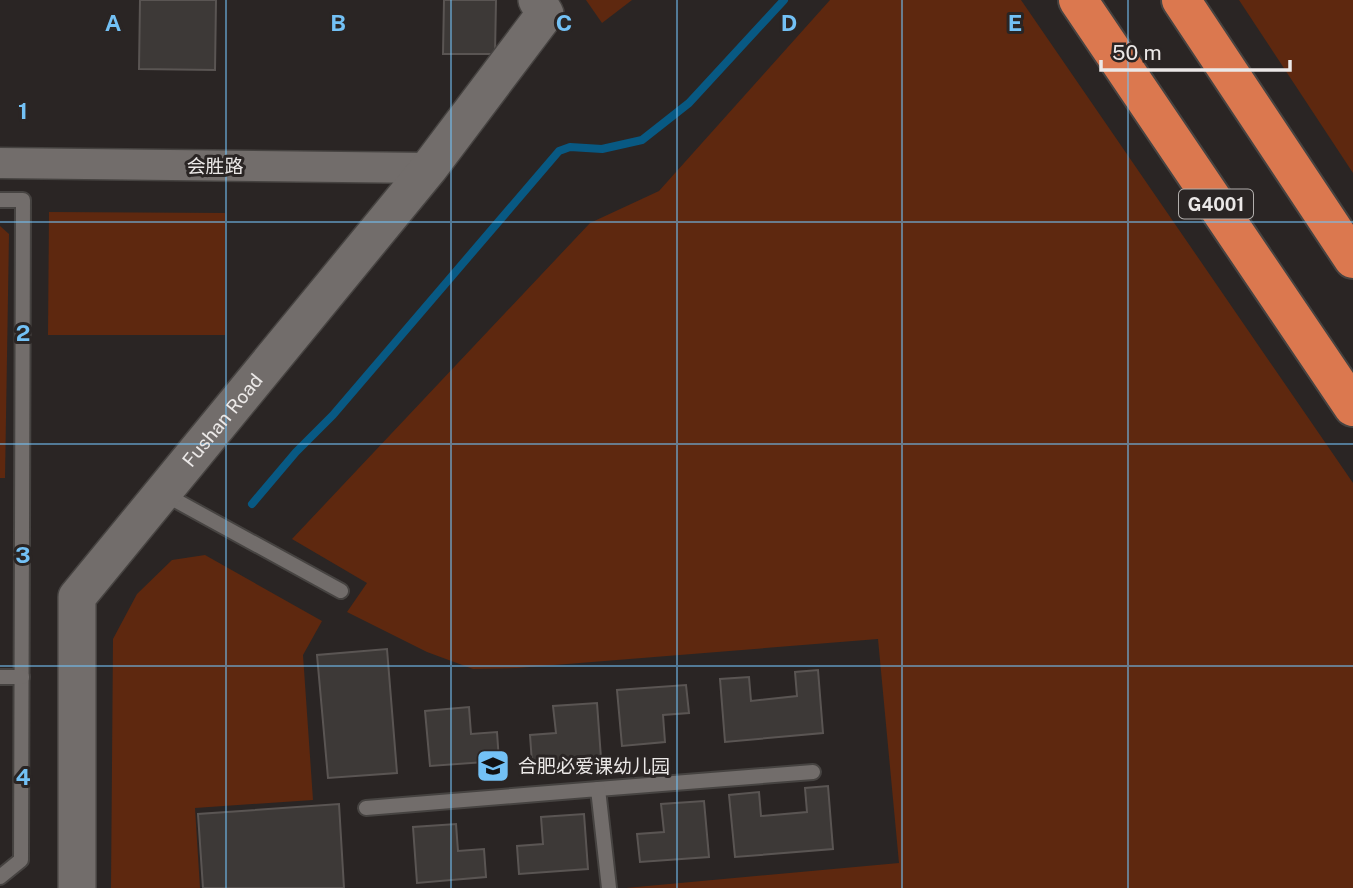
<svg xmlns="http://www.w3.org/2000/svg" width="1353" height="888" font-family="'Public Sans','Noto Sans SC',sans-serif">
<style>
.green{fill:#5e280f}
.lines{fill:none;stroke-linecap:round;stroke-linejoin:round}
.stream{stroke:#085983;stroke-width:8}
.building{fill:#3d3937;stroke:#5a5553;stroke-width:2}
.service-casing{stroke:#464341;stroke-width:18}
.minor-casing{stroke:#464341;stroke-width:33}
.tertiary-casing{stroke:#464341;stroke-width:40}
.motorway-casing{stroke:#464341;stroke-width:42}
.service{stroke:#726d6b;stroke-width:14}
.minor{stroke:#726d6b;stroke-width:30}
.tertiary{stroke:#726d6b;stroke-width:37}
.motorway{stroke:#db784f;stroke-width:38}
.grid{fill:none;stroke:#73c1f5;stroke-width:2;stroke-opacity:0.55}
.labels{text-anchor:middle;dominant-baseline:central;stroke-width:6;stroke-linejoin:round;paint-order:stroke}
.shield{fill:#2a2524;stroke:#b1aeac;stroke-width:2}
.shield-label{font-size:18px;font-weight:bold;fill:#ebe8e7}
.street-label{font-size:19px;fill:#ebe8e7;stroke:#2a2524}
.poi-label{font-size:19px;fill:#ebe8e7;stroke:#2a2524;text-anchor:start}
.grid-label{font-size:23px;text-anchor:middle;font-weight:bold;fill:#73c1f5;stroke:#2a2524;stroke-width:6;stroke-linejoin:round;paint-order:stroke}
</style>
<rect width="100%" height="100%" fill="#2a2524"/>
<!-- green -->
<g class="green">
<polygon points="586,0 632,0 602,23"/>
<polygon points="830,0 1021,0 1353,483 1353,888 626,888 899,863 878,639 517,668 473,669 427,652 347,612 367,583 292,539 590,223 659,191"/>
<polygon points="1239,0 1353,0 1353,173"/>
<polygon points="49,212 225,213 225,335 48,335"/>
<polygon points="0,226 9,234 5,478 0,478"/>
<polygon points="205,555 322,621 303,655 313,800 195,808 200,888 111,888 113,639 137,594 172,560"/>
</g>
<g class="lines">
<!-- stream -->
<polyline class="stream" points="252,504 296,452 333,415 559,151 570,147 602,149 642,140 689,103 784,0"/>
</g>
<!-- building -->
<g class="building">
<polygon points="140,0 216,0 215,70 139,69"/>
<polygon points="444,0 496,0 495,54 443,54"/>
<polygon points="387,649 397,773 328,778 317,655"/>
<polygon points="818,670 823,733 725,742 720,679 749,677 751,701 797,696 795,672"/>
<polygon points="686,685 689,713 663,715 665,742 622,746 617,690"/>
<polygon points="597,703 601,758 532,763 530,735 556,733 553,706"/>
<polygon points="469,707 471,734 497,732 499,761 430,766 425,711"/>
<polygon points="828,786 833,849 735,857 729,795 759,792 761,816 807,812 805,788"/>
<polygon points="704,801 709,857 640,862 637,834 664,832 661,804"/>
<polygon points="339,804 344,888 203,888 198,814"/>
<polygon points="584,814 588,869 519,874 517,846 543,844 541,817"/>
<polygon points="456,824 458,851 484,849 486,877 417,883 413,827"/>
</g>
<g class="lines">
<defs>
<g id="service">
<polyline points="0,200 23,200 21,860 0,877"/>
<polyline points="164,494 341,591"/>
<polyline points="0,677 22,677"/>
<polyline points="598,789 813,772"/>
<polyline points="366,808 598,789 609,888"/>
</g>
<polyline id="minor" points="0,163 429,168"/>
<g id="tertiary">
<path id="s1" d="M77 888V597L429 168 545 14 537 0"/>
</g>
<g id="motorway">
<polyline points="1078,0 1353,407"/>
<polyline points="1181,0 1353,259"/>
</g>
</defs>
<!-- service casing -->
<use href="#service" class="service-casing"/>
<!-- minor casing -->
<use href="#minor" class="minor-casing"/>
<!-- tertiary casing -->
<use href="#tertiary" class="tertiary-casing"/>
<!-- motorway casing -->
<use href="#motorway" class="motorway-casing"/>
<!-- service -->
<use href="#service" class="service"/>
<!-- minor -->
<use href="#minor" class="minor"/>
<!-- tertiary -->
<use href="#tertiary" class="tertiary"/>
<!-- motorway -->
<use href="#motorway" class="motorway"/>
</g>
<!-- grid -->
<path class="grid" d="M226 0V888M451 0V888M677 0V888M902 0V888M1128 0V888M0 222H1353M0 444H1353M0 666H1353"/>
<!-- icons -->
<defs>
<symbol id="school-square" viewBox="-11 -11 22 22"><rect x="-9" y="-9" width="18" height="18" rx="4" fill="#73c1f5" stroke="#2a2524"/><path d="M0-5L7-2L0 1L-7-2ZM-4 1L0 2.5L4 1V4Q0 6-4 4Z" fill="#111"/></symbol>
</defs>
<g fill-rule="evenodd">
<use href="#school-square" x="474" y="747" width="38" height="38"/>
</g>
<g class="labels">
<!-- shield labels -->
<rect class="shield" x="1179" y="189.5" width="74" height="29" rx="5"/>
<g class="shield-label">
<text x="1216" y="204">G4001</text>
</g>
<!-- street labels -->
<g class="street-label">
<text x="215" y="166">会胜路</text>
<text stroke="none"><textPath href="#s1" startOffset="520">Fushan Road</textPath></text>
</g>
<!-- poi labels -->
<g class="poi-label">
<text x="518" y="766">合肥必爱课幼儿园</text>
</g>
</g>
<g class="grid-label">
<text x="113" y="31">A</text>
<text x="338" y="31">B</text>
<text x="564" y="31">C</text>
<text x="789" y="31">D</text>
<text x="1015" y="31">E</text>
<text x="23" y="119">1</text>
<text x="23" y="341">2</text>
<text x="23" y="563">3</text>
<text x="23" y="785">4</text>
</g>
<!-- scale -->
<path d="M1101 60v10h189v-10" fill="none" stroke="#ebe8e7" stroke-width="3.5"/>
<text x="1112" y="60" font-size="21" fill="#ebe8e7" stroke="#2a2524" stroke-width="5" paint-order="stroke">50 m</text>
</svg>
